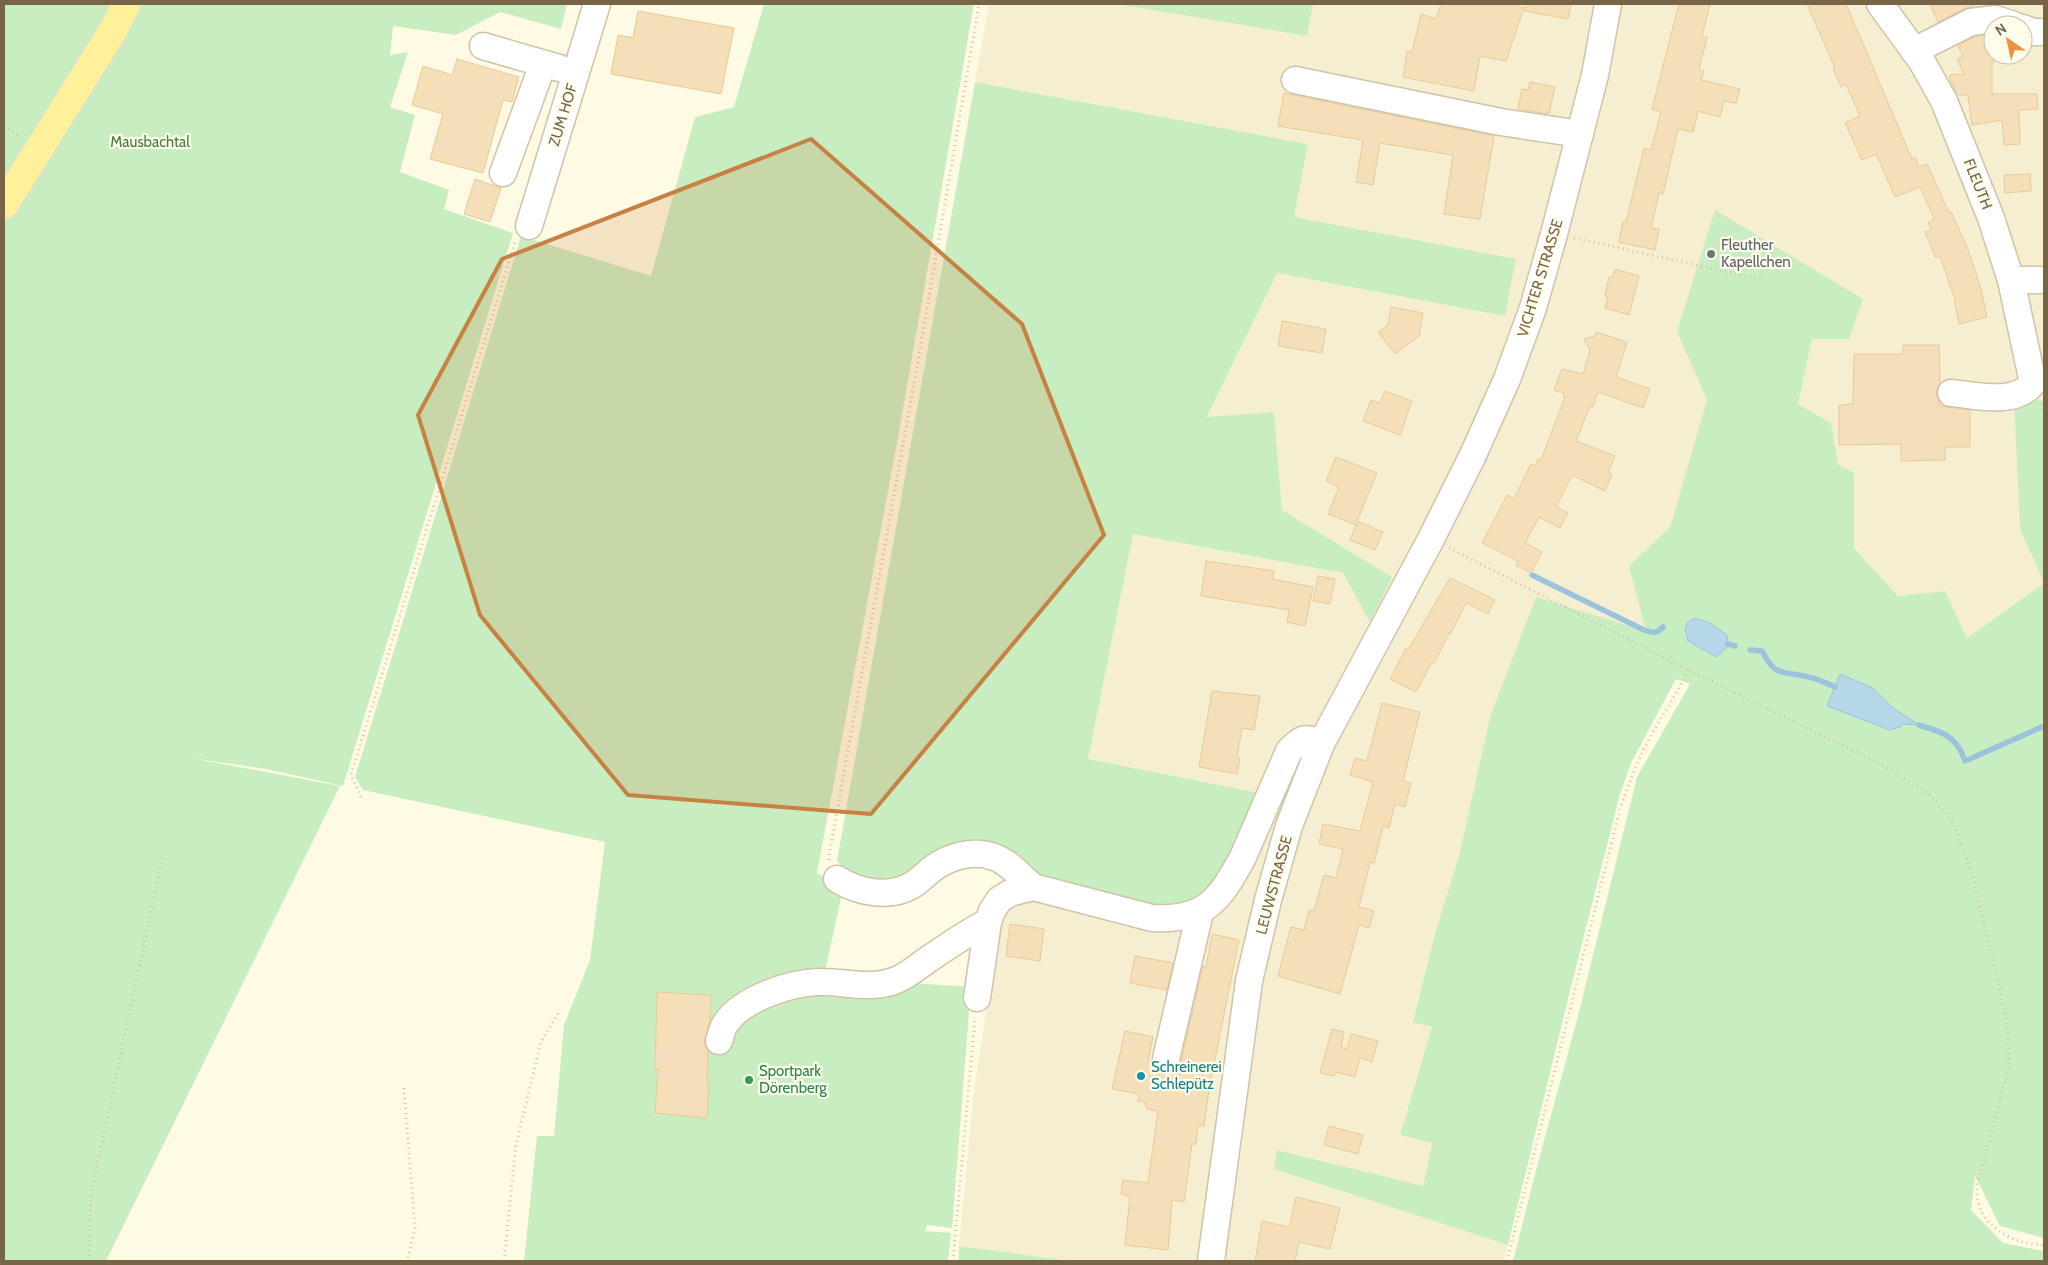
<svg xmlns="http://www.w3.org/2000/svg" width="2048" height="1265" font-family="Cabin,sans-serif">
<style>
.residential{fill:#f6eed1;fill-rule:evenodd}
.green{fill:#c8edc1}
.water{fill:#b6d6e9;stroke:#9cc3dc}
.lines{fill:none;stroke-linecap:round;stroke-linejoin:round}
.stream{stroke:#9cc3dc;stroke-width:5.5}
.building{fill:#f5dfb9;stroke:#e9ca98}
.minor-casing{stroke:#d0c3a9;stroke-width:29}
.major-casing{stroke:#e1ddd7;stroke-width:30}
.path{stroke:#dac39c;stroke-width:3;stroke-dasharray:1 4;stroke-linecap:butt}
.minor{stroke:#fff;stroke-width:26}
.major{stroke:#fff199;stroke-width:28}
.marked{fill:#c78142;fill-opacity:0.2;stroke:#c78142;stroke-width:4;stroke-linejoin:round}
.worship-dot{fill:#6b7280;stroke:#fffceb;stroke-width:2}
.culture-dot{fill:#0f9aa8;stroke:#fffceb;stroke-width:2}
.leisure-dot{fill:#2e9e5b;stroke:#fffceb;stroke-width:2}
.labels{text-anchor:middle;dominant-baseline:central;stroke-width:4.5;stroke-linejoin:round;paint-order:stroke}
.street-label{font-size:15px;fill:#786447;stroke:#fffceb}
.park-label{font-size:15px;fill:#427f3e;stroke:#fffceb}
.worship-label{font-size:15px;fill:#5b616d;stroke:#fffceb;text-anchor:start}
.culture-label{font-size:15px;fill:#0d838f;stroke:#fffceb;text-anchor:start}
.leisure-label{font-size:15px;fill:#27864d;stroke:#fffceb;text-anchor:start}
</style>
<rect width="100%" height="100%" fill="#fefae4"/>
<!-- residential -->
<path class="residential" d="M989 4H1117L1307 36 1313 4H2044V401H2014L2020 529 2044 583 1967 638 1945 591 1898 596 1854 548V473L1838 464 1831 423 1798 404 1812 339 1677 332 1707 400 1670 527 1629 566 1646 631 1536 598 1490 717 1459 856 1436 930 1413 1021 1432 1027 1400 1135 1432 1143 1423 1186 1277 1150 1274 1169 1508 1245 1504 1261H1224L1231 1202 1243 1139 1222 1133 1200 1261H1071L959 1246 973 1097 1002 912 1034 901 1126 927H1192L1259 793 1088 759 1133 534 1343 573 1392 577 1282 510 1274 412 1207 418 1277 273 1505 316 1516 260 1294 217 1308 144 975 82ZM1993 25H2023V55H1993Z"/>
<!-- green -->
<g class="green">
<polygon points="4,4 567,4 561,29 500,12 456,35 393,26 390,55 408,52 390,107 415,115 400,172 449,190 444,209 513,233 343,786 266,769 191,758 340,786 106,1261 4,1261"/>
<polygon points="764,4 974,4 898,437 817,873 843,888 824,977 971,987 952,1228 927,1225 925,1231 951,1233 948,1261 524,1261 537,1136 554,1136 564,1025 590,960 605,842 363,790 355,777 521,236 651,276 695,117 734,107"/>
<polygon points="1117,4 1313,4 1307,36"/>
<polygon points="975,82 1308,144 1294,217 1516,259 1505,316 1277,273 1207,417 1274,412 1282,510 1392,577 1370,622 1343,573 1133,534 1088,759 1259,793 1226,869 1201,898 1157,909 1030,875 993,849 909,880 858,882 837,861"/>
<polygon points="1715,210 1863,299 1849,339 1812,339 1798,404 1831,423 1838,464 1854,473 1854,548 1898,596 1945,591 1967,638 2044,583 2020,529 2014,400 2044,401 2044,1238 2000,1226 1975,1176 1971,1210 2003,1243 2044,1251 2044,1261 1513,1261 1536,1170 1577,1020 1637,777 1690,684 1676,679 1631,763 1620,794 1571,987 1508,1245 1274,1169 1277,1150 1423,1186 1432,1143 1400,1135 1432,1027 1413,1022 1436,930 1459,856 1490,717 1536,597 1646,631 1629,566 1670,527 1707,400 1677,332"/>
<polygon points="959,1246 1063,1260 1071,1261 959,1261"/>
</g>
<!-- water -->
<g class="water">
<path d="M1695 618 1710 623 1727 635C1729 646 1725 651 1716 657L1688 641 1685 629 1688 622Z"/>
<polygon points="1840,674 1873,688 1893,708 1919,725 1902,724 1900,727 1890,730 1827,706"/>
</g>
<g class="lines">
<!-- stream -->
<g class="stream">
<path d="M1532 575 1644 630C1653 633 1656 634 1663 627"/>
<polyline points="1728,644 1735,646"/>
<path d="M1750 650 1762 651C1775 676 1780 671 1804 676 1815 678 1825 682 1835 687"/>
<path d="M1919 725C1942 732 1957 736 1965 761L2044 726"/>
</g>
</g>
<!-- building -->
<g class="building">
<polygon points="1441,4 1513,4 1524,8 1506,61 1480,56 1474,91 1403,77 1407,51 1412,52 1421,14 1436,19"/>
<polygon points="1525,4 1571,4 1568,19 1525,11"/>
<polygon points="1679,4 1710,4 1702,36 1707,37 1699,70 1704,71 1701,80 1740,89 1736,103 1724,101 1720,117 1698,111 1693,132 1678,129 1663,194 1659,193 1651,228 1659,229 1655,250 1619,242 1623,221 1626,222 1644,148 1651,150 1661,112 1652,109"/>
<polygon points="1807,4 1846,4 1912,159 1915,157 1919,167 1927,164 1949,213 1951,212 1968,249 1981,289 1987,317 1959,324 1954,297 1940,256 1936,258 1925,232 1931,230 1928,222 1934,219 1920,187 1895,197 1876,154 1862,160 1845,123 1860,116 1846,84 1841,87 1833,68 1835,68"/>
<polygon points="1930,4 1973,4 1974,6 1964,9 1938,22"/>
<polygon points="638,11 734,28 721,94 611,74 618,35 633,38"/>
<polygon points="1987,35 1993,49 1993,55 1996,55 1998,59 1992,62 1992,94 2037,94 2038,109 2019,110 2020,144 2004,145 2002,120 1972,125 1968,95 1958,95 1950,80 1950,75 1964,74 1957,59 1963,57 1958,45 1975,37"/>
<polygon points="457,59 519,77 512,102 503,100 483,173 430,159 443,114 412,105 423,66 452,75"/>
<polygon points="1530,82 1555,87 1549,114 1518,109 1522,89 1528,90"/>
<polygon points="1284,93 1494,136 1480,219 1444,214 1453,155 1380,143 1373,185 1356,182 1363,140 1278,126"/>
<polygon points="2030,174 2031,191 2005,193 2004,175"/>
<polygon points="475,179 501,188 490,222 464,214"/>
<polygon points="1615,269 1639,276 1629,315 1605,308 1608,297 1605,296 1609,277 1612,278"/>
<polygon points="1391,307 1423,313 1419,336 1395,354 1378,332 1388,325"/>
<polygon points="1282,321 1326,329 1322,353 1278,346"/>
<polygon points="1596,332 1627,342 1616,377 1650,389 1643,408 1598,392 1593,407 1590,406 1576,441 1615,456 1608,473 1612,474 1605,491 1572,475 1556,507 1568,513 1560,528 1539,517 1525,543 1542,552 1531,573 1516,565 1518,561 1482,543 1507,495 1514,499 1531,464 1535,466 1538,459 1541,460 1565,397 1563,397 1565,394 1554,390 1562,369 1583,374 1590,350 1584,339 1595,336"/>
<polygon points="1903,345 1939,345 1940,383 1936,392 1940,406 1970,410 1970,447 1945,447 1945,460 1901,461 1901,444 1839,445 1839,405 1853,404 1854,354 1903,354"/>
<polygon points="1385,391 1412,401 1400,435 1363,421 1371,400 1380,403"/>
<polygon points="1336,457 1377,473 1357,521 1383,532 1375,550 1350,540 1357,523 1356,525 1328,514 1339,487 1326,481"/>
<polygon points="1206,561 1274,571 1272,579 1313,587 1305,626 1287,622 1289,610 1201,596"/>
<polygon points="1318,576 1335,579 1330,604 1313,601"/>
<polygon points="1450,578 1495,600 1488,614 1466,603 1451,633 1450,632 1434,663 1432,662 1416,692 1390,679 1406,648 1408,650"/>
<polygon points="1212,691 1260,696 1254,730 1242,728 1237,757 1240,758 1237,774 1199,767"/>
<polygon points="1382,703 1420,712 1403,781 1411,783 1405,807 1395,804 1389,828 1383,826 1374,863 1370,862 1359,907 1374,911 1369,928 1359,925 1340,994 1278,976 1291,927 1304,930 1309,910 1314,911 1324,875 1336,878 1343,849 1319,844 1323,824 1360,831 1373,782 1350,775 1355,758 1367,761"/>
<polygon points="1010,924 1044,929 1040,961 1006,956"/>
<polygon points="1212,934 1239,940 1210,1084 1204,1126 1198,1126 1196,1144 1192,1144 1184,1202 1172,1200 1168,1250 1125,1245 1130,1196 1121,1194 1123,1180 1148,1183 1158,1111 1147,1109 1144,1102 1138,1101 1139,1094 1112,1089 1125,1031 1153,1037 1148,1060 1152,1061 1156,1070 1163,1074 1170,1073 1177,1069 1181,1062 1203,966 1206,967"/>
<polygon points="1135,956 1173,963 1167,990 1130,983"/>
<polygon points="657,992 711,995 710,1021 704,1044 708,1051 707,1082 709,1082 707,1118 655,1113 658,1069 655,1069"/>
<polygon points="1332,1029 1344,1032 1341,1047 1347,1049 1351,1034 1378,1041 1372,1062 1360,1058 1355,1077 1335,1072 1334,1076 1320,1073"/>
<polygon points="1329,1126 1363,1135 1358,1154 1324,1145"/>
<polygon points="1296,1197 1340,1208 1330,1249 1299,1242 1295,1261 1255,1261 1262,1221 1289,1227"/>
</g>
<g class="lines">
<defs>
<g id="minor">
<path d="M1880 4 1921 60 1944 101 1991 218 2011 280 2033 383C2015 406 1976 395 1951 393"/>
<polyline points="2023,28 2033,32 2044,32"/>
<polyline points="483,46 559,68"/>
<polyline points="1914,51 1971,22 1995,19 2014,25"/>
<polyline points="1295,80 1501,122 1580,134"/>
<polyline points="503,173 543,64"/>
<polyline points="529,226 597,4"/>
<polyline points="2011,280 2044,280"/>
<path d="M837 879C859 893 891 899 914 884 920 880 926 874 932 869 948 857 973 849 994 857 1009 862 1021 877 1033 887"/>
<path d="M977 998 988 922 992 911 999 900 1010 893 1033 887 1152 918C1205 921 1219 901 1243 857L1289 751C1302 738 1304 736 1321 744"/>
<path d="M719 1041C721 1035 722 1028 726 1023 742 999 789 983 818 982 843 981 869 990 894 981 906 977 916 968 926 961 947 947 966 933 988 922"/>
<polyline points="1166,1059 1200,912"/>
<polyline points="1211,1261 1249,981 1268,900 1289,826 1321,744 1431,539 1473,455 1507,379 1533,308 1554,234 1595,75 1608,4"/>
</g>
<polyline id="major" points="4,205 114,29 126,4"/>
</defs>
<!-- minor casing -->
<use href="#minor" class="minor-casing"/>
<!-- major casing -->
<use href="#major" class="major-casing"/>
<!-- path -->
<g class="path">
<polyline points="4,126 21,137"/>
<polyline points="1574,238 1764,280"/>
<polyline points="2043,403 2044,412"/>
<path d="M1449 548 1688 670 1878 763 1927 792 1946 812 1958 834 1973 877 2006 1016 2009 1050V1068L1977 1184C1977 1189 1977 1195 1978 1200 1982 1229 2018 1245 2044 1245"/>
<polyline points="361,797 351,775 515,242"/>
<polyline points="829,860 829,856 917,367 979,4"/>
<polyline points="404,1088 415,1229 407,1261"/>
<polyline points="89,1261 91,1195 163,855"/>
<polyline points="504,1261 516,1145 541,1042 560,1010"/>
<polyline points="953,1261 975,1019"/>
<path d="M1507 1261 1620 809C1628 785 1637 763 1648 741 1661 716 1677 695 1688 670"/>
</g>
<!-- minor -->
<use href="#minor" class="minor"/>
<!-- major -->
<use href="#major" class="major"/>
</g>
<!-- marked area -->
<path class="marked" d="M811 139 1022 324 1104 535 871 814 628 795 480 615 418 415 502 259Z"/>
<!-- markers -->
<circle class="worship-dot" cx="1711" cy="254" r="5"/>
<circle class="culture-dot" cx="1141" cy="1076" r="5"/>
<circle class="leisure-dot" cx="749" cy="1080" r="5"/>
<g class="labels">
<!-- street labels -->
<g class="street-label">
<text transform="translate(563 115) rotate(-73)">ZUM HOF</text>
<text transform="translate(1978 184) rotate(68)">FLEUTH</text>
<text transform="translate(1540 278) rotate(-73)">VICHTER STRASSE</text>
<text transform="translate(1274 885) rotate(-75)">LEUWSTRASSE</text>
</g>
<!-- park labels -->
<g class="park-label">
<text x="150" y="142">Mausbachtal</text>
</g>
<!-- worship labels -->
<g class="worship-label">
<text x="1721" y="245">Fleuther<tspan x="1721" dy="17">Kapellchen</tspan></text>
</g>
<!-- culture labels -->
<g class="culture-label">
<text x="1151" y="1067">Schreinerei<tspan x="1151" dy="17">Schlepütz</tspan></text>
</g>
<!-- leisure labels -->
<g class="leisure-label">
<text x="759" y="1071">Sportpark<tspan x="759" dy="17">Dörenberg</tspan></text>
</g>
</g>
<!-- border -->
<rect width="2048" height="1265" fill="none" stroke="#786447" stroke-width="10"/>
<!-- north arrow -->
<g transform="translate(2008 40) rotate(326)"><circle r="24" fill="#fffceb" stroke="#c9bfa9"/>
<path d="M0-4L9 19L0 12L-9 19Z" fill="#f19140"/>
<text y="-8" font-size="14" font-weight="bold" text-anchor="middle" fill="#786447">N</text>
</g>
</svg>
